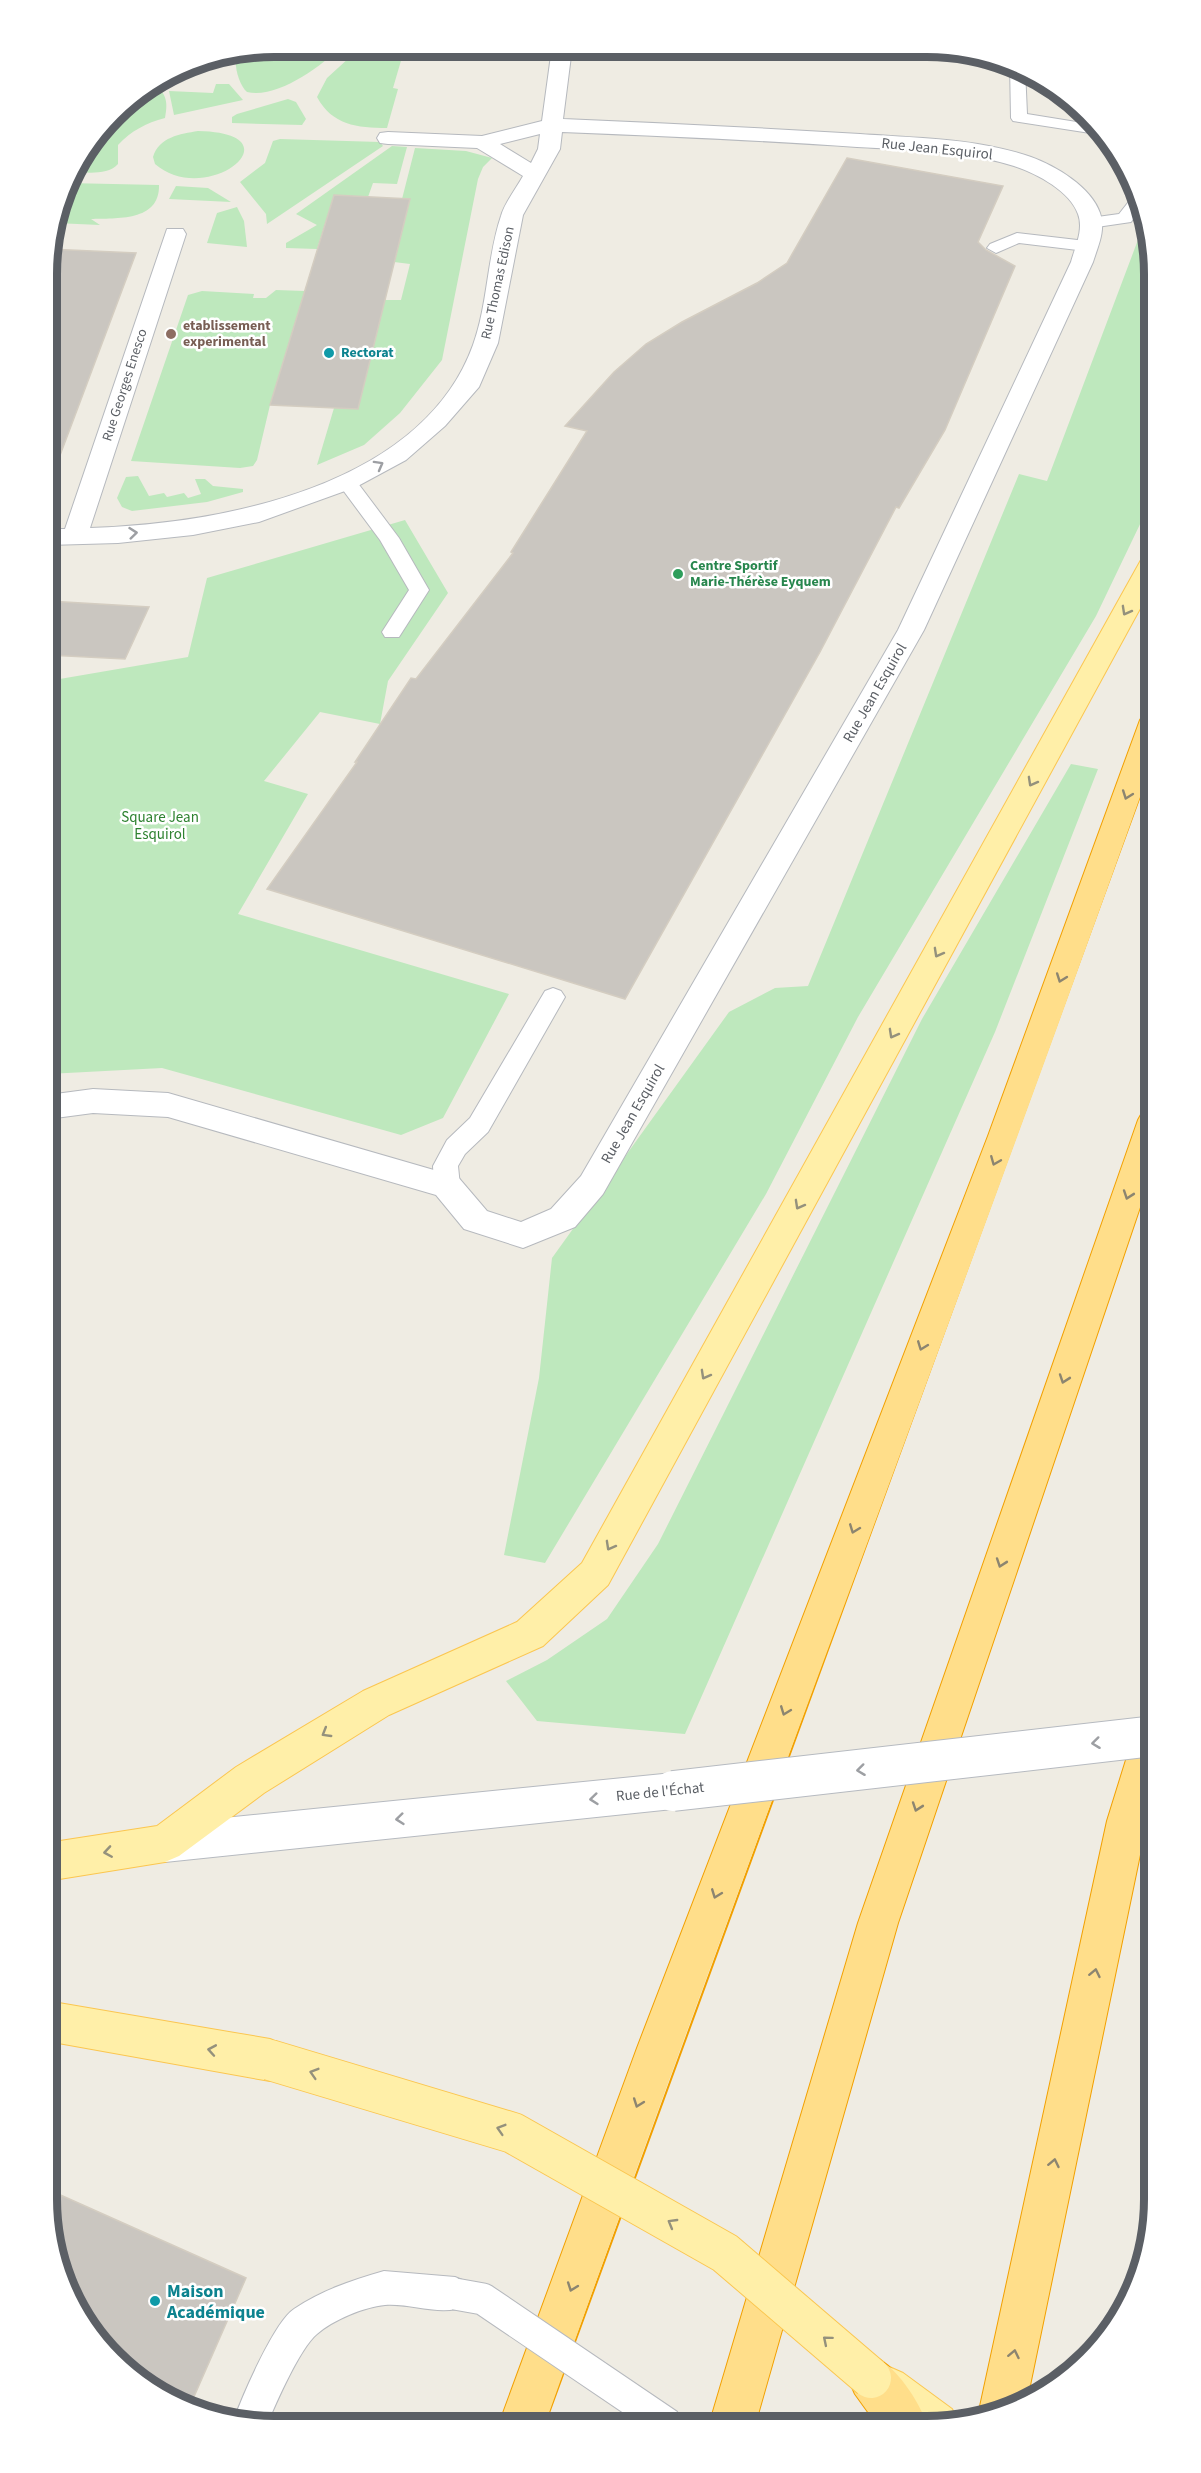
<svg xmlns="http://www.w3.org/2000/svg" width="1201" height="2473" font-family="'Source Sans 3',sans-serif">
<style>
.green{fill:#bee8bd}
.building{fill:#cac6c0;stroke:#d4cdc1;stroke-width:1.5}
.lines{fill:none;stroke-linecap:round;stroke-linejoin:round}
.lane-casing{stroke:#b6b9be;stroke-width:2}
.street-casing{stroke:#b6b9be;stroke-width:2}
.secondary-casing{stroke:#b6bac0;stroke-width:2}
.primary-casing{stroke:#fbc650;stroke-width:2}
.highway-casing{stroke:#f2a000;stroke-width:2}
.lane{fill:#fff;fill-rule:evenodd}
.street{fill:#fff;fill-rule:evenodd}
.secondary{fill:#fff;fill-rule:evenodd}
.primary{fill:#ffefa8;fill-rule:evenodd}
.highway{fill:#ffde8a;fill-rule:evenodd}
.lane-bridge-casing{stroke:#b6b9be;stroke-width:33;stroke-linecap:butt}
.secondary-bridge-casing{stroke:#b6bac0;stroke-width:42;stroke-linecap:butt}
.primary-bridge-casing{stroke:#fbc650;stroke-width:42;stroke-linecap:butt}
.lane-bridge{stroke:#fff;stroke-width:31}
.secondary-bridge{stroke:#fff;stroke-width:40}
.primary-bridge{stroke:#ffefa8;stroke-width:40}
.oneway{stroke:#9d9fa3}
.oneway2{stroke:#94917c}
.oneway3{stroke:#8c8570}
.education-dot{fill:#8d6e63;stroke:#fff;stroke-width:2}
.culture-dot{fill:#0f9aa8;stroke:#fff;stroke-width:2}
.leisure-dot{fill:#2e9e5b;stroke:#fff;stroke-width:2}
.labels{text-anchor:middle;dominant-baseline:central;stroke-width:5;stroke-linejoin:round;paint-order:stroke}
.far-street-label{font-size:14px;fill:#5b5f65;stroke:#fff}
.far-education-label{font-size:14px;font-weight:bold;fill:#785e54;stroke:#fff;text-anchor:start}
.far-culture-label{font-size:14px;font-weight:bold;fill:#0d838f;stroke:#fff;text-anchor:start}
.far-leisure-label{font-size:14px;font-weight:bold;fill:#27864d;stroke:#fff;text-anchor:start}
.street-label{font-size:15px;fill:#5b5f65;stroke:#fff}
.park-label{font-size:15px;fill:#2e8230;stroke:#fff}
.near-culture-label{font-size:18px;font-weight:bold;fill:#0d838f;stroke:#fff;text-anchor:start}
.rim{fill:none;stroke:#5b5f65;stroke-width:8}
</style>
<rect width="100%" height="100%" fill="#efece3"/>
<!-- green -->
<g class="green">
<path d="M274 47H341C320 67 277 99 247 92 239 85 233 64 237 54Z"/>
<path d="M361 47H405L393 88 398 89 387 128C357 128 332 125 317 97L327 78Z"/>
<polygon points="216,84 229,84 243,100 174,115 169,91 213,93"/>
<path d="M154 85C167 93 168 103 165 118 146 123 131 131 118 145V164C107 176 86 172 71 172L124 103Z"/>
<polygon points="288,99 296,102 306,119 302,125 232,123 232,117 237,114"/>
<path d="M198 131C301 133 207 209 155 164L153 157C159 137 180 134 198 131Z"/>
<polygon points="280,139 380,142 383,146 267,224 266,214 240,182 265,163 273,141"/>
<polygon points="392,146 407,147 397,184 373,183 368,197 334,195 317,249 286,248 286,243 317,225 296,214"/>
<polygon points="415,148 466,151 492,158 483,167 478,179 442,360 400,413 364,445 317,465 334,408 358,409 384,300 401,300 410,264 394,262 410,200 402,199"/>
<path d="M67 183 159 185C160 222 116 218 91 219L100 225 55 223Z"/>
<polygon points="176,186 208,188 231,202 169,199"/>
<polygon points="237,207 244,221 247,247 207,243 217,213"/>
<polygon points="1147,216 1154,274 1154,495 1096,616 858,1017 766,1194 545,1563 504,1555 539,1378 552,1258 729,1012 775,988 808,986 1019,474 1047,481"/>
<polygon points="276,290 305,291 270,405 257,460 253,466 240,468 131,461 188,295 202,291 254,294 253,298 266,298"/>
<polygon points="138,476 149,496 164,493 167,497 184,493 188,498 201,494 195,479 205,479 213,486 243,489 243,492 207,502 132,511 122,507 117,498 126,477"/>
<polygon points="405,520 448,593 388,681 380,724 320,712 264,781 308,794 238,914 509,994 443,1118 401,1135 162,1068 48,1074 48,681 188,657 207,578"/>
<polygon points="1071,764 1098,769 995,1032 685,1734 537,1721 506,1681 547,1660 607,1619 658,1544 922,1019"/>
</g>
<!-- building -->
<g class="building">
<polygon points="847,158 1003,186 978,242 986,250 1015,266 945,430 899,508 896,507 820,652 625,999 267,889 357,762 355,762 411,678 416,679 513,553 511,552 587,431 565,426 614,372 646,344 682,322 757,283 787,263"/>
<polygon points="334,195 410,199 358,409 270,405"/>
<polygon points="48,249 136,253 53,474 48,474"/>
<polygon points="48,601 149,607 125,659 48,655"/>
<polygon points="47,2189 246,2278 189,2408 173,2403 124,2370 85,2325 54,2258"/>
</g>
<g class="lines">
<defs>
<g id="lane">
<polygon points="1010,64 1025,69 1027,114 1095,125 1103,135 1013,121 1011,118"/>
<polygon points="1138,194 1143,206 1131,222 1090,228 1081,223 1090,218 1119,214 1134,195"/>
<polygon points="1017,233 1086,241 1095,246 1086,251 1019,243 996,253 987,248 990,244"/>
<polygon points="347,476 354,478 399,538 429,590 399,637 385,637 382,632 409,590 380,540 337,482"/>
<polygon points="553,988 561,991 565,997 488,1132 465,1154 458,1166 460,1186 456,1193 447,1196 438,1193 434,1186 433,1166 447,1140 470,1118 545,991"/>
<path d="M384 2271 455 2277 467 2282 472 2294 467 2306C441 2317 412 2303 385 2305 364 2307 333 2320 317 2334 300 2348 277 2401 268 2422H233C242 2397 274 2322 294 2309 322 2290 353 2280 384 2271Z"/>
</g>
<path id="street" d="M552 48H572L563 119C662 123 761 128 860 134 916 138 977 138 1031 157 1056 166 1091 187 1100 213 1106 230 1098 246 1093 262L924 630 603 1194 575 1227 523 1248 464 1229 436 1195 168 1117 93 1113 48 1119V1095L93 1089 168 1093 458 1177 487 1211 521 1222 551 1209 581 1176 898 630 1071 262C1075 247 1084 230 1078 214 1070 191 1036 173 1014 166 964 150 909 150 857 147 758 140 660 136 562 132L560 149 523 215 498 343 479 387 445 426 406 460 356 487 259 522 193 535 118 543 48 545V529H65L167 229H183L186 234 90 528C223 524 422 486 473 345 488 304 487 257 501 216 505 202 516 189 523 176L477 148 388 144 380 143 377 138 380 133 388 132 482 136 542 121ZM540 134 538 149 531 163 500 144Z"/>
<polygon id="secondary" points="673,1773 687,1778 692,1791 687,1804 673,1809 165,1862 151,1856 145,1843 151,1830 165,1824"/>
<g id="primary">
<polygon points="1154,552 1154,583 608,1585 543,1646 389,1715 264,1793 179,1856 165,1862 47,1881 47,1843 157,1826 236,1767 363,1691 517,1622 582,1563 1141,560 1145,554"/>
<polygon points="47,2001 270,2039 285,2045 291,2060 285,2075 270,2081 47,2041"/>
<polygon points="887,2366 903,2373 952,2409 958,2422 900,2426 871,2405 864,2389 871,2373"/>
</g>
<g id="highway">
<path d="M1154 711V758C956 1315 743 1867 545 2424H499L637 2048 988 1136 1140 720 1144 714Z"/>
<polygon points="1154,1108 1154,1166 898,1923 755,2425 709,2425 858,1923 1138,1120 1143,1111"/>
<polygon points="1154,1714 1154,1796 1147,1821 1027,2400 983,2419 979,2411 1107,1821 1135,1731 1140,1719"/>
<path d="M871 2355C897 2366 918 2400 928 2426H878L855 2394 848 2378 855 2362Z"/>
</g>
</defs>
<!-- lane casing -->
<use href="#lane" class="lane-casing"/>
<!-- street casing -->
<use href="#street" class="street-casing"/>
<!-- secondary casing -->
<use href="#secondary" class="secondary-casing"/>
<!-- primary casing -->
<use href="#primary" class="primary-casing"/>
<!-- highway casing -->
<use href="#highway" class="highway-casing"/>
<!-- lane -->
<use href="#lane" class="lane"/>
<!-- street -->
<use href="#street" class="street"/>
<!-- secondary -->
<use href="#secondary" class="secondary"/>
<!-- primary -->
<use href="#primary" class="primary"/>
<!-- highway -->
<use href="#highway" class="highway"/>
<defs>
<polyline id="lane-bridge" points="455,2294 483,2299 669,2425"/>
<polyline id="secondary-bridge" points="673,1791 1154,1736"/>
<polyline id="primary-bridge" points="270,2060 513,2133 725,2253 871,2378"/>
</defs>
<!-- lane-bridge casing -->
<use href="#lane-bridge" class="lane-bridge-casing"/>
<!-- secondary-bridge casing -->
<use href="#secondary-bridge" class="secondary-bridge-casing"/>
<!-- primary-bridge casing -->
<use href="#primary-bridge" class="primary-bridge-casing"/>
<!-- lane-bridge -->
<use href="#lane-bridge" class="lane-bridge"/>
<!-- secondary-bridge -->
<use href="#secondary-bridge" class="secondary-bridge"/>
<!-- primary-bridge -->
<use href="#primary-bridge" class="primary-bridge"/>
</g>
<!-- one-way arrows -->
<defs><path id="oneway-chevron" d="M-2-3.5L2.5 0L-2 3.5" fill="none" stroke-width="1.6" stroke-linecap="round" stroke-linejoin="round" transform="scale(1.5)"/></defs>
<g class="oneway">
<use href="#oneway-chevron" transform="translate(379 465) rotate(-29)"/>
<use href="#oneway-chevron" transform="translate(133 533) rotate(-6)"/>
<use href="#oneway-chevron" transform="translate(1096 1743) rotate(173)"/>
<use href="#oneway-chevron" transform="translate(861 1770) rotate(173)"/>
<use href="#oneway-chevron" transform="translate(594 1799) rotate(174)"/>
<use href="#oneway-chevron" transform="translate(400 1819) rotate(174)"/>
</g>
<g class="oneway2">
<use href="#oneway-chevron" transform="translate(1126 611) rotate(119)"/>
<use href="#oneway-chevron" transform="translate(1032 782) rotate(119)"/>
<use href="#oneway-chevron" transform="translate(938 953) rotate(119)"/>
<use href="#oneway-chevron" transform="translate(893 1034) rotate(119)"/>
<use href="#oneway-chevron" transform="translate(799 1205) rotate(119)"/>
<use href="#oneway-chevron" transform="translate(705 1375) rotate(119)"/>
<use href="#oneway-chevron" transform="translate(610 1546) rotate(119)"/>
<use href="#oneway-chevron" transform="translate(326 1733) rotate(149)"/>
<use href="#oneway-chevron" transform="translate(108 1852) rotate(171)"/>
<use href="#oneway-chevron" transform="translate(212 2050) rotate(-170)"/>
<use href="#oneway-chevron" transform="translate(314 2073) rotate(-163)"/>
<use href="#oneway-chevron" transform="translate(501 2129) rotate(-163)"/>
<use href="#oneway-chevron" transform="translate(672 2223) rotate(-150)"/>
<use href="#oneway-chevron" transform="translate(827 2340) rotate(-140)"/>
</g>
<g class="oneway3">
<use href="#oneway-chevron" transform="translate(1127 795) rotate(110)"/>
<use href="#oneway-chevron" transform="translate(1061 978) rotate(110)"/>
<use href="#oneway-chevron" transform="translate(995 1161) rotate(112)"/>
<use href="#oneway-chevron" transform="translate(1128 1195) rotate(109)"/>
<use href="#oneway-chevron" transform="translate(922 1346) rotate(111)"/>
<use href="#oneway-chevron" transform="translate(1064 1379) rotate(109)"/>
<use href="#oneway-chevron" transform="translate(854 1529) rotate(111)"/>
<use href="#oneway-chevron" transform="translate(1001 1563) rotate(109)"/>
<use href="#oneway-chevron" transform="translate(785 1711) rotate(111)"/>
<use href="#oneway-chevron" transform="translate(917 1807) rotate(109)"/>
<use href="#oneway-chevron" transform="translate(716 1894) rotate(111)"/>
<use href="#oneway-chevron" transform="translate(1095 1973) rotate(-78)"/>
<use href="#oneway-chevron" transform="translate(638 2103) rotate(110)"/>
<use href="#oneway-chevron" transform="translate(1054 2163) rotate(-78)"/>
<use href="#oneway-chevron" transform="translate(572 2287) rotate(110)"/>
<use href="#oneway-chevron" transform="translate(1014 2354) rotate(-78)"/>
</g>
<!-- markers -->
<circle class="education-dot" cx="171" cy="334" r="6"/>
<g class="culture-dot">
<circle cx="329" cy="353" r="6"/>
<circle cx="155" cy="2301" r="6"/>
</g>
<circle class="leisure-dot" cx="678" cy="574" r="6"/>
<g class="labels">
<!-- far-street labels -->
<g class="far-street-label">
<text transform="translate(498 283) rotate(-78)">Rue Thomas Edison</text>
<text transform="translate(125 385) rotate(-72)">Rue Georges Enesco</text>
</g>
<!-- far-education labels -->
<g class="far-education-label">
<text x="183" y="326">etablissement<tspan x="183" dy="16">experimental</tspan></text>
</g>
<!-- far-culture labels -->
<g class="far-culture-label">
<text x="341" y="353">Rectorat</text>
</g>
<!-- far-leisure labels -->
<g class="far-leisure-label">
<text x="690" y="566">Centre Sportif<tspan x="690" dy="16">Marie-Thérèse Eyquem</tspan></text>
</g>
<!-- street labels -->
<g class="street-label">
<text transform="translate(937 149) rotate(6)">Rue Jean Esquirol</text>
<text transform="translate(875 693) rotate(-60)">Rue Jean Esquirol</text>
<text transform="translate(633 1114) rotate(-60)">Rue Jean Esquirol</text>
<text transform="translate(660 1792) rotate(-6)">Rue de l'Échat</text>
</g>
<!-- park labels -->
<g class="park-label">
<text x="160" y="817">Square Jean<tspan x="160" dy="17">Esquirol</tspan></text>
</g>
<!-- near-culture labels -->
<g class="near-culture-label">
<text x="167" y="2291">Maison<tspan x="167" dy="21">Académique</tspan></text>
</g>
</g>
<!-- crop -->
<path d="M0 0H1201V2473H0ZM274 57H927A217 217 0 0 1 1144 274V2199A217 217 0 0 1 927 2416H274A217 217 0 0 1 57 2199V274A217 217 0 0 1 274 57Z" fill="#fff" fill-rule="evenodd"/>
<path class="rim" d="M274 57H927A217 217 0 0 1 1144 274V2199A217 217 0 0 1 927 2416H274A217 217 0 0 1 57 2199V274A217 217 0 0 1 274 57Z"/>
</svg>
